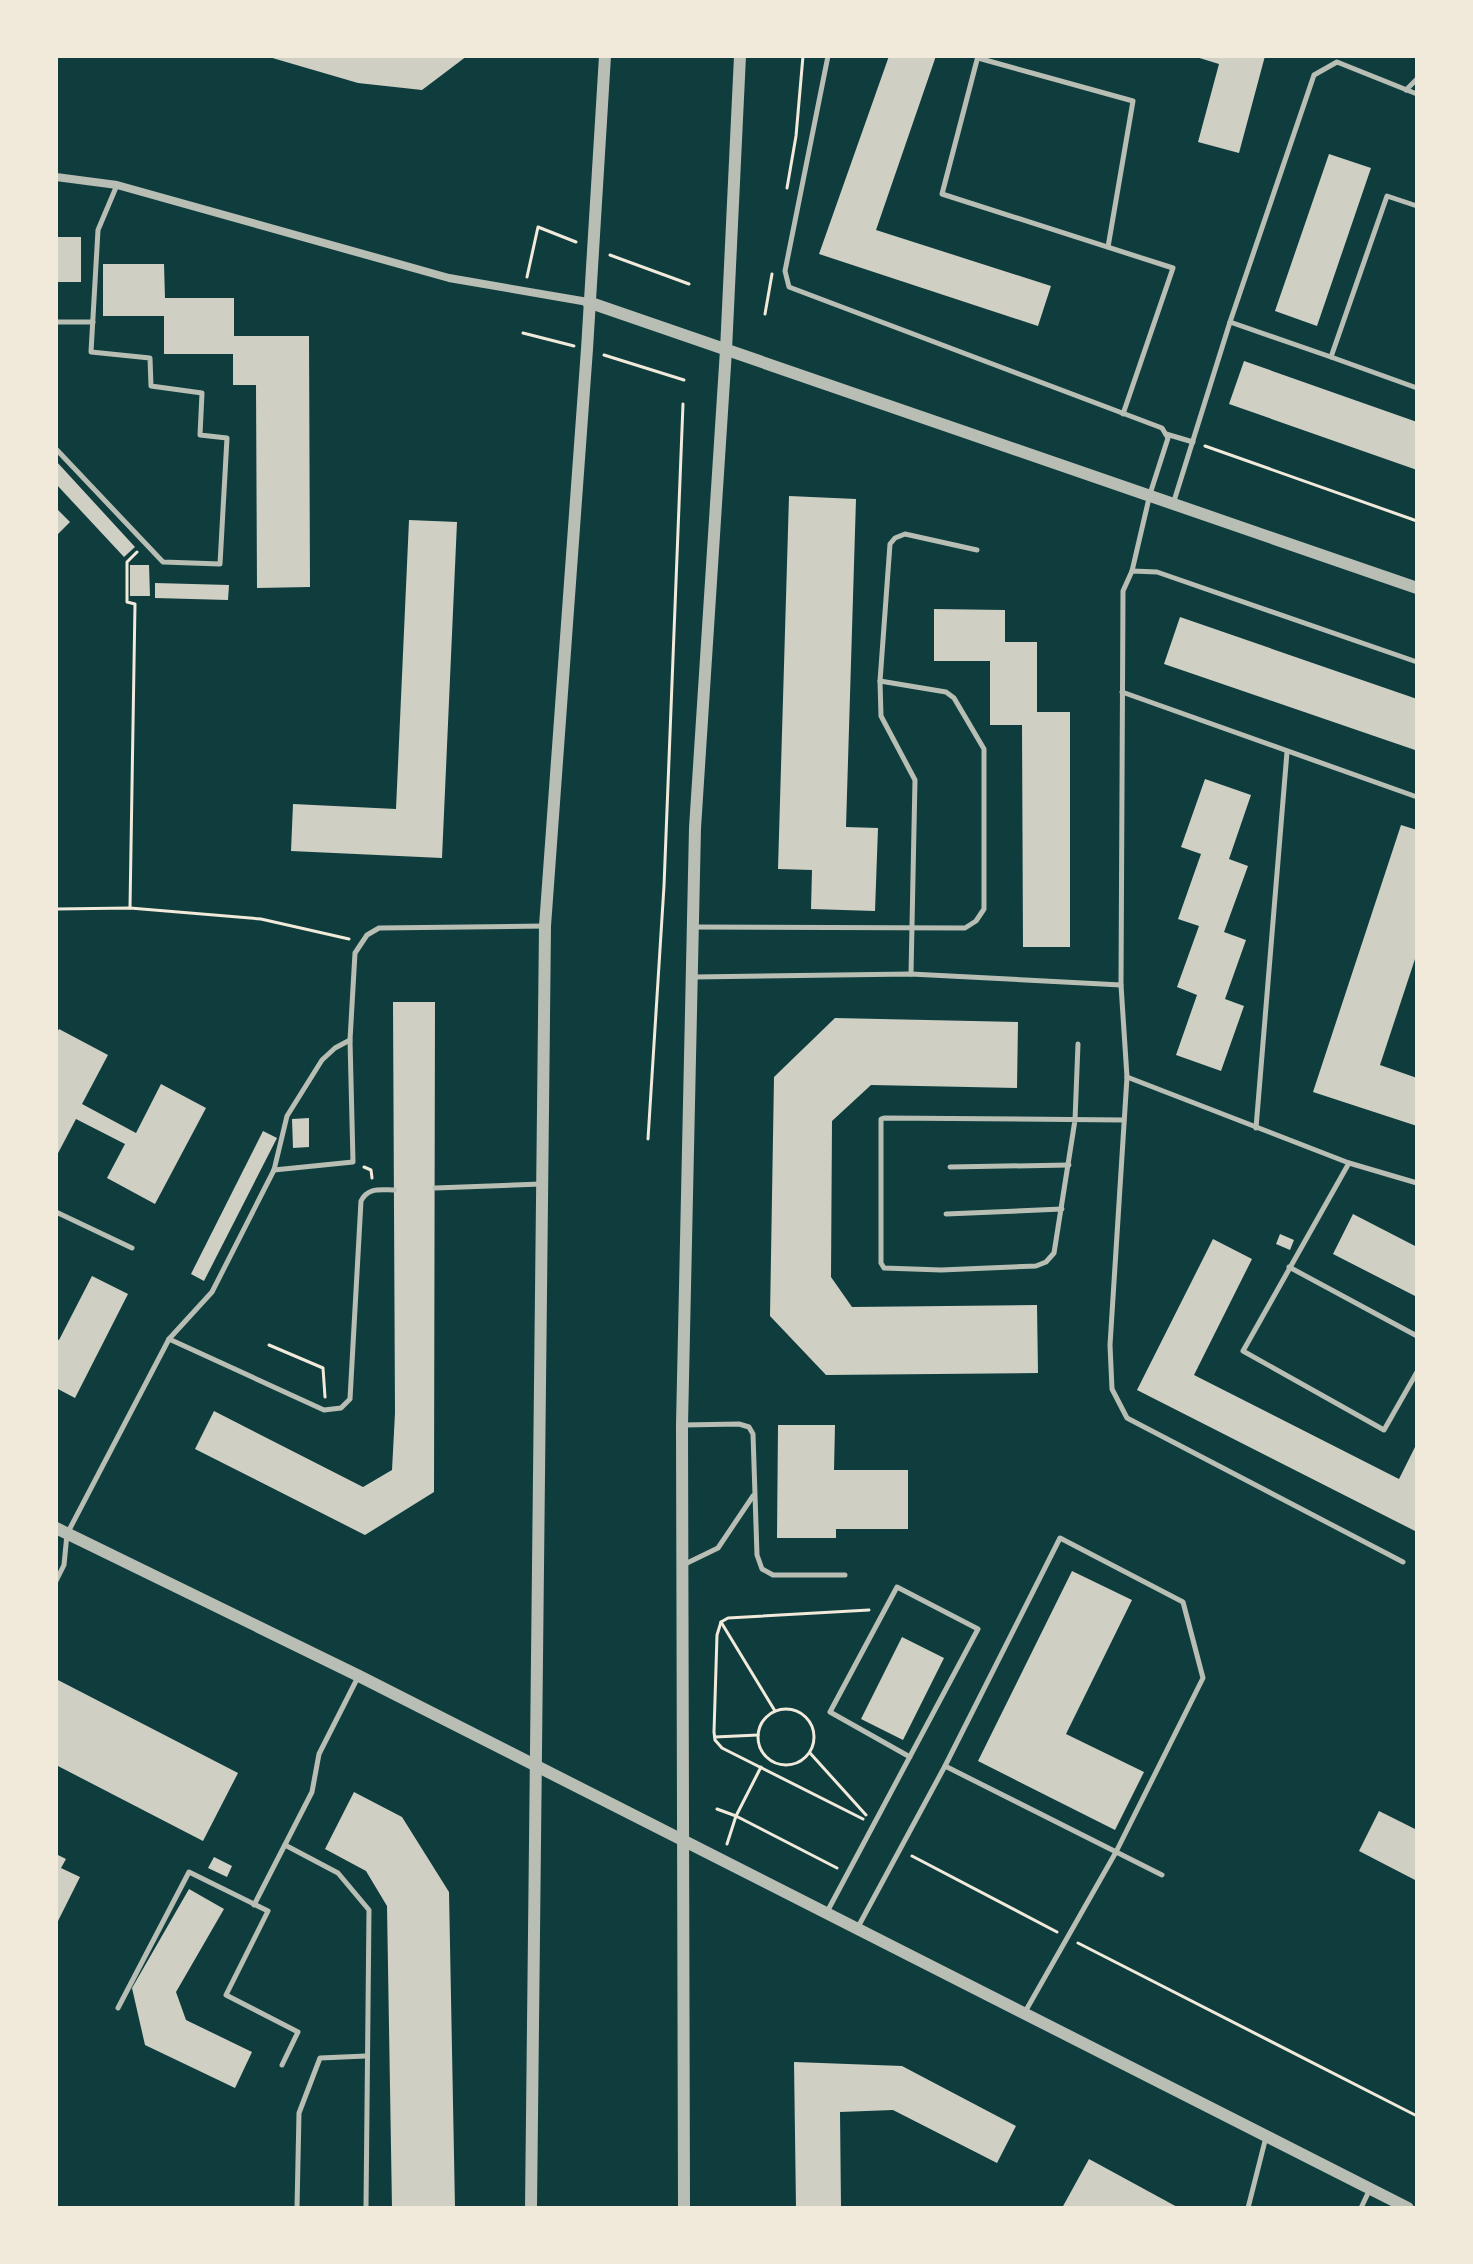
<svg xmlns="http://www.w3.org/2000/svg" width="1473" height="2264" font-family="'Golos Text',sans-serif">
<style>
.building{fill:#cfcfc3}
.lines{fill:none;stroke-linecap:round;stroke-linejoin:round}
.path{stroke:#f1e9da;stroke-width:3}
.service{stroke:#b8beb3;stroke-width:5}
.minor{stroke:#b8beb3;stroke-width:8}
.tertiary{stroke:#b8beb3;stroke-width:12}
</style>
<rect width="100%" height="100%" fill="#0f3d3e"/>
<!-- building -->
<g class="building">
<polygon points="467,56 422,90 358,83 269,57"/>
<polygon points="889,56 936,56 876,230 1051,286 1038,326 819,254"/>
<polygon points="1193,56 1265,56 1239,153 1198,142 1219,64"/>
<polygon points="1329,154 1371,168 1317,326 1275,311"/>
<rect x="56" y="237" width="25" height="45"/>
<polygon points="103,264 164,264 165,298 234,298 234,336 309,336 310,587 257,588 256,385 233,385 233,354 164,354 164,316 103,316"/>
<polygon points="1244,361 1417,422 1417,470 1229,404"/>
<polygon points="56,461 135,547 124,557 56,484"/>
<polygon points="789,496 856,499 846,827 878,828 875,911 811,909 812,870 778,869"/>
<polygon points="56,508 70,522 56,536"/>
<polygon points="409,520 457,522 442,858 291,851 293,804 396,809"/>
<polygon points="130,565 149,565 150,596 130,596"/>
<polygon points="155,583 229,585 228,600 155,598"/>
<polygon points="934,609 1005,610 1005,642 1037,642 1037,712 1070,712 1070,947 1023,947 1022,725 990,725 990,661 934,661"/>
<polygon points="1180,617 1417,699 1415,750 1164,664"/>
<polygon points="1205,779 1251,795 1229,859 1248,866 1224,932 1246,940 1225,999 1244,1006 1221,1071 1176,1055 1197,995 1177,987 1199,926 1178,919 1201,854 1181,847"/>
<polygon points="1401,825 1417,830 1417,953 1380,1065 1417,1078 1417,1126 1313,1092"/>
<polygon points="393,1002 435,1002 434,1492 365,1535 195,1449 214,1411 363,1487 392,1470 395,1413"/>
<polygon points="835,1018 1018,1022 1017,1088 871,1085 832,1121 831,1277 852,1307 1037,1305 1038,1373 826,1375 770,1316 774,1077"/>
<polygon points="59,1029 108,1055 82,1104 136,1133 161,1084 206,1108 155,1204 107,1178 125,1144 76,1119 56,1157 56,1034"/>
<polygon points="309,1118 309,1147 293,1148 292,1119"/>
<polygon points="263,1131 277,1138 204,1281 191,1274"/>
<polygon points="1353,1214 1417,1247 1417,1297 1333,1254"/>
<polygon points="1280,1234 1294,1240 1290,1250 1276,1244"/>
<polygon points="1213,1239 1252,1259 1194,1375 1399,1479 1417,1443 1417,1532 1137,1390"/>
<polygon points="92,1276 128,1294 75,1398 56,1388 56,1339 59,1340"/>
<polygon points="778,1425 835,1425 834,1470 908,1470 908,1529 836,1529 836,1538 777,1538"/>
<polygon points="1072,1571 1132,1600 1066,1734 1144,1772 1115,1830 978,1761"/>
<polygon points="902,1637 944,1658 903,1740 861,1719"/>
<polygon points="56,1679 238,1773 203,1841 56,1765"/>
<polygon points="354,1792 402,1817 449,1892 455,2208 392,2208 387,1906 366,1871 325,1849"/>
<polygon points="1379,1811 1417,1830 1417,1881 1359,1851"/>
<polygon points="56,1854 66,1859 61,1868 80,1877 56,1925"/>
<polygon points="214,1857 232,1866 227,1877 208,1868"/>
<polygon points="189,1889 224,1909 176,1992 186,2020 252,2052 235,2088 145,2045 132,1988"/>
<polygon points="794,2062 902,2066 1016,2126 997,2163 893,2110 840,2112 841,2208 796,2208"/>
<polygon points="1089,2159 1179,2208 1062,2208"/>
</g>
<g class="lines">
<!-- path -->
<g class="path">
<polyline points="787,188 796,136 803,56"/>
<polyline points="610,255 689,284"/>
<polyline points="527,277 538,227 576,242"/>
<polyline points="765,314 772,274"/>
<polyline points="523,333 574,346"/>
<polyline points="604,355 684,380"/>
<polyline points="1205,446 1417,521"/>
<polyline points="130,908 135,604 127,602 127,562 137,552"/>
<polyline points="56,909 130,908 261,919 349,939"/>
<polyline points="648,1139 664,886 683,404"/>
<polyline points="364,1167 371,1170 372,1178"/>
<polyline points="269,1345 323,1368 325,1397"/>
<polyline points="721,1622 775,1711"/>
<circle cx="786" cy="1737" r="28"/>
<polyline points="715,1737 758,1735"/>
<polyline points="810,1753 866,1815"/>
<polyline points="717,1809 736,1816 837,1868"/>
<polyline points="863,1819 722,1748 715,1740 714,1732 717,1635 721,1622 728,1618 869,1610"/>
<polyline points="727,1844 736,1816 761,1767"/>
<polyline points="912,1856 1057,1932"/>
<polyline points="1078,1943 1417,2116"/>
</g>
<!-- service -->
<g class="service">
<polyline points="828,56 785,271 789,287 1162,428 1168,438 1150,494 1132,571"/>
<polyline points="978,56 942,194 1173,268 1123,414"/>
<polyline points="978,58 1133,101 1108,247"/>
<polyline points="1406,90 1417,79"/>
<polyline points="1417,206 1387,196 1331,357 1417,388"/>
<polyline points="56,322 93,322"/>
<polyline points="1230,322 1314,75 1337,62 1417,94"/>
<polyline points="1166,434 1193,442"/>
<polyline points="56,449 163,562 220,564 227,438 200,435 202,393 151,386 150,358 91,352 98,230 117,185"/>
<polyline points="1174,501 1230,322 1331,357"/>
<polyline points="1122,692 1417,797"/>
<polyline points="694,927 965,928 976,921 984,909 984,749 954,698 946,692 880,681"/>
<polyline points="911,974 915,780 881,716 880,681 890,544 895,538 905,534 977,550"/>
<polyline points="694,977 911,974 1121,985"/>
<polyline points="1078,1044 1075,1120 1054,1253 1046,1262 1036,1266 941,1270 884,1268 881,1263 881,1119 884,1118 1124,1120"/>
<polyline points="1127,1077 1349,1163 1417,1183"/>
<polyline points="1256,1128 1287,752"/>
<polyline points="1349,1163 1243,1351 1384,1430 1417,1372"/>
<polyline points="950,1167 1069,1165"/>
<polyline points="274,1170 353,1162 350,1040"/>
<polyline points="435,1188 541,1184"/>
<polyline points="56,1212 132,1248"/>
<polyline points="946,1214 1062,1209"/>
<polyline points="1289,1267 1417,1336"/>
<polyline points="169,1339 212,1292 274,1170 287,1116 322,1060 335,1048 350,1040 355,953 367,935 379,928 545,926"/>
<polyline points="683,1425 739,1424 749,1427 753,1434 757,1555 762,1569 773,1575 845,1575"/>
<polyline points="1403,1562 1127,1418 1112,1389 1110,1345 1127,1077 1121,985 1123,591 1132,571 1157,572 1417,662"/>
<polyline points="683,1565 718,1548 753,1496"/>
<path d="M56 1581 64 1565 67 1534 169 1339 324 1410 341 1408 350 1399 361 1201C368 1187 380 1190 394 1190"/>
<polyline points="945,1766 1162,1875"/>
<polyline points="285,1845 338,1873 369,1910 366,2208"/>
<polyline points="254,1905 312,1792 319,1754 358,1677"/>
<polyline points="827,1912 978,1629 897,1587 830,1712 910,1757"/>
<polyline points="858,1927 945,1766 1060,1538 1183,1602 1203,1678 1116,1852 1025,2012"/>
<polyline points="118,2008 189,1872 268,1911 226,1995 298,2032 282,2065"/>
<polyline points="297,2208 299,2113 320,2058 366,2056"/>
<polyline points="1248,2208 1266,2137"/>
<polyline points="1361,2208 1369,2191"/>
</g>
<!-- minor -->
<polyline class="minor" points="56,177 117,185 449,278 588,302"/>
<!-- tertiary -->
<g class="tertiary">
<polyline points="588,302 1417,588"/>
<polyline points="56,1528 359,1676 1408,2208"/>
<polyline points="531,2208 545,926 587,349 605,56"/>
<polyline points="684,2208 682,1425 695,828 726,350 740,56"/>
</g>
</g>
<!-- border -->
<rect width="1473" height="2264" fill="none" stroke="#f1e9da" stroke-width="116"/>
</svg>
